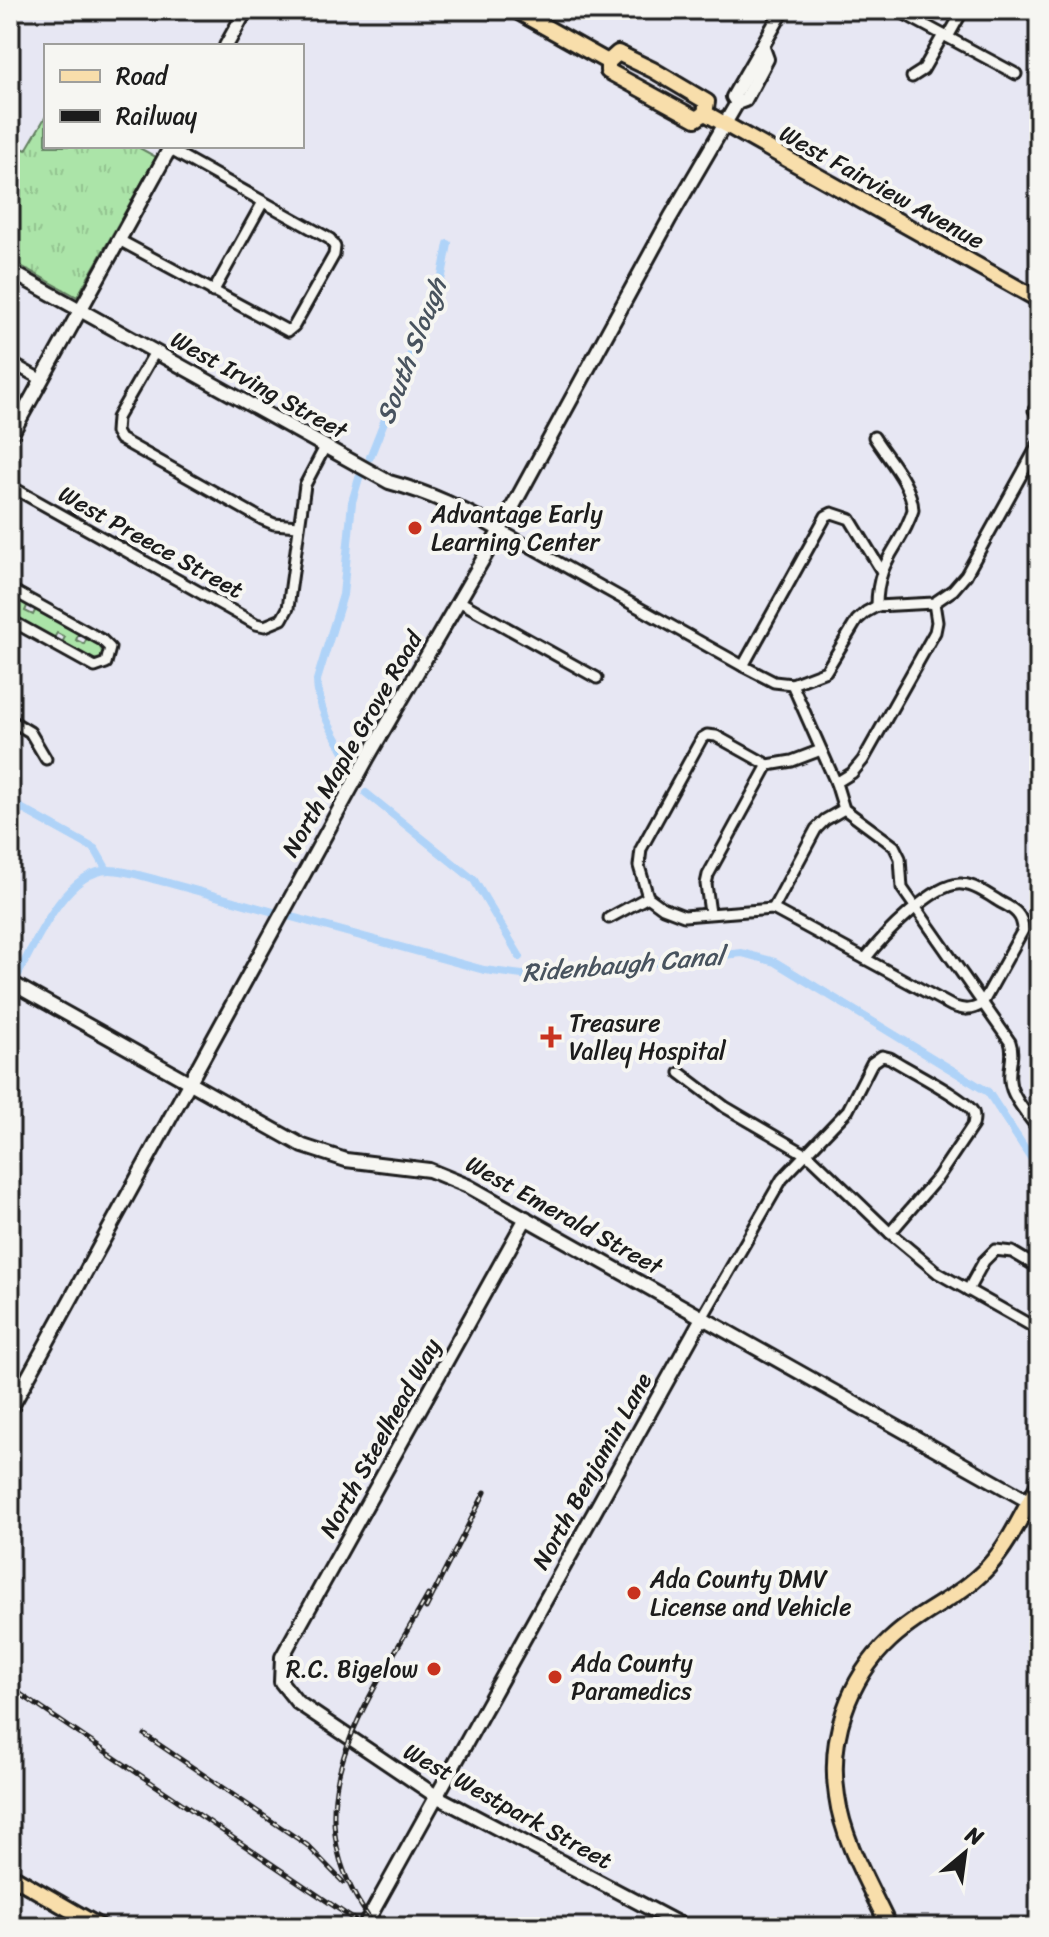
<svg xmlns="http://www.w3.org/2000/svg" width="1049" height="1937" font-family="Sriracha,sans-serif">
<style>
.grass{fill:url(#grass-tufts);stroke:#648062;stroke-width:2}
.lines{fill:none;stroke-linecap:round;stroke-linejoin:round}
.canal{stroke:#afd3f8;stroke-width:8}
.street-casing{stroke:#1c1c1c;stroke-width:15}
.secondary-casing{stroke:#1c1c1c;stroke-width:18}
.primary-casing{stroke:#1c1c1c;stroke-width:20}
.street{stroke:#f6f6f2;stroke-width:9}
.secondary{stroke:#f6f6f2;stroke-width:12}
.primary{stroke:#f8deab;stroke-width:14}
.rail-casing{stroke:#1c1c1c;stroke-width:5}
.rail{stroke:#f6f6f2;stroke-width:2;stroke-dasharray:6;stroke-linecap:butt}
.poi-dot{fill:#c8321e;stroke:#f6f6f2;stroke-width:3}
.labels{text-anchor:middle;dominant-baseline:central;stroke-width:8;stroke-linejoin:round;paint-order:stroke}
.street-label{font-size:24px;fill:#1c1c1c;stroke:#f6f6f2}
.poi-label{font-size:24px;fill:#1c1c1c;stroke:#f6f6f2;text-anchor:start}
.water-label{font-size:26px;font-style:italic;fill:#48535e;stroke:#f6f6f2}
</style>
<defs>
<pattern id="grass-tufts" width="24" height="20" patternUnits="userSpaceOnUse" patternTransform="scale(2)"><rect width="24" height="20" fill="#abe4a8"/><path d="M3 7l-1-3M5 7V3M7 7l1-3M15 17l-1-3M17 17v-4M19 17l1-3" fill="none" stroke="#93c390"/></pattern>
</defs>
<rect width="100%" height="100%" fill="#e7e7f3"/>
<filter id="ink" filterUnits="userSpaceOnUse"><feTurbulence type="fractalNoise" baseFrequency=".0125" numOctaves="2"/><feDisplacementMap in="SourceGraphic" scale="16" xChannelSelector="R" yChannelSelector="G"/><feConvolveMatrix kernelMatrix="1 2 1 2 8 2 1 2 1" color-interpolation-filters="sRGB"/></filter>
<g filter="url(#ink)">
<!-- grass -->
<g class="grass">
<polygon points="46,116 46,146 136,146 156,157 77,297 10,260 10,142 26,150"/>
<polygon points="10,595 28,604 25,611 33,615 36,609 79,633 76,640 84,644 87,638 101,646 104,653 102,658 93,660 62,643 65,637 57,633 54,638 11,615 14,608 10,606"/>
</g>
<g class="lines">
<!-- canal -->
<g class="canal">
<polyline points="370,457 442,276 448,244"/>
<path d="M348 758C334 735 317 708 317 680L343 595 352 502 359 478"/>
<polyline points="366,793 474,880 520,957"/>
<polyline points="10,802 95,849 107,870"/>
<path d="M12 986C32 950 63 871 109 870 127 870 148 878 165 882L484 970 530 976 742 953 775 962 988 1092 1039 1170"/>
</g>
<defs>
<g id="street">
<polyline points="897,10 1016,74"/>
<polyline points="948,37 963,10"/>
<polyline points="912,77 923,70 943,35"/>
<polyline points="119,240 288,331 294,326 334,255 335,247 330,239 169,149"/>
<polyline points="213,292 263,202"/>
<polyline points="155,352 117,418 116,432 120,439 262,519 274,524 298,526"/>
<polyline points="10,362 42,380"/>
<polyline points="1034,410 1039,417"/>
<path d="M874 437C887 458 912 484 913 510 901 549 877 558 877 606"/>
<polyline points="10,486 256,624 265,626 282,619 288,608 305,485 325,447"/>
<path d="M500 530 743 666 774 682 792 684 836 783 844 809 894 846 900 858 902 888 1010 1042C1015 1056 1008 1067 1010 1081 1011 1097 1030 1117 1039 1131"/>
<polyline points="10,589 102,640 110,648 106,663 95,667 10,620"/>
<polyline points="459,601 597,678"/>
<polyline points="743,666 826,516 832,513 850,519 881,570"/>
<polyline points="792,684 826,671 857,620 866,612 877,606 934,603 953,590 966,575 1039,443"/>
<polyline points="10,720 30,732 46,759"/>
<polyline points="836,783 852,773 863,760 935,632 937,622 934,603"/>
<path d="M648 897 663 908 684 916 773 909 952 1006C964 1010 971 1011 982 1004L1023 930C1023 915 1014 909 1002 903 990 896 976 885 962 884 935 881 881 938 865 959"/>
<polyline points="648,897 639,866 641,849 702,738 707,735 716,736 768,765 792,761 821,750"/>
<polyline points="773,909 816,829 825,820 844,809"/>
<polyline points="710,913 706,884 708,875 768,765"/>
<polyline points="609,918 648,897"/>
<polyline points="680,1073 725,1107 812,1158 890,1233 938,1273 1039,1330"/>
<polyline points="968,1290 984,1261 995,1250 1012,1252 1039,1268"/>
<path d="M702 1318 782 1179 848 1110 872 1063 882 1056 890 1058C905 1068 967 1099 973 1112 975 1117 974 1119 973 1125L938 1177 890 1233"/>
</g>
<g id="secondary">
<polyline points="226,46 246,10"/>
<polyline points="737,103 733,97 783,10"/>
<path d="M10 271 389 482C433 494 461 508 500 530"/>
<polyline points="10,437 171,146"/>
<polyline points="10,982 303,1146 346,1160 429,1170 468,1186 1039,1507"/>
<polyline points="526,1218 282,1657 281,1682 297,1702 436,1796 685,1927"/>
<polyline points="10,1410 368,757 500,530 670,218 737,103 745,100 767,59 763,48"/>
<polyline points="364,1927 702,1318"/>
</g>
<g id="primary">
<polyline points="515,10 608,62 608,71 696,119 705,113"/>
<polyline points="608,62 618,53 653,70 707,102 705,113"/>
<polyline points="705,113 1039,300"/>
<polyline points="10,1875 100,1927"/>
<path d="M889 1927C870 1886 843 1842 837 1796 828 1739 848 1679 890 1640 920 1611 960 1598 988 1567 1010 1543 1023 1512 1039 1484"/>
</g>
</defs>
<!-- street casing -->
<use href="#street" class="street-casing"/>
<!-- secondary casing -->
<use href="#secondary" class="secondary-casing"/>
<!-- primary casing -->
<use href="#primary" class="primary-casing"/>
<!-- street -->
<use href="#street" class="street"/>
<!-- secondary -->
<use href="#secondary" class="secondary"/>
<!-- primary -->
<use href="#primary" class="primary"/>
<defs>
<g id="rail">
<polyline points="426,1608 485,1492"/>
<polyline points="10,1687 365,1927"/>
<polyline points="145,1735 307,1845 343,1882"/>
<path d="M376 1927C282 1806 366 1706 428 1595"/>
</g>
</defs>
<!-- rail casing -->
<use href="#rail" class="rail-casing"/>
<!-- rail -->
<use href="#rail" class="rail"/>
</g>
</g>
<!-- markers -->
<g class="poi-dot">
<circle cx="415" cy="528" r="8"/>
<path d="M547 1025h8v8h8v8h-8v8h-8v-8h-8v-8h8z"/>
<circle cx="634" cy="1593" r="8"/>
<circle cx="434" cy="1669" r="8"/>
<circle cx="555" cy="1677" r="8"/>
</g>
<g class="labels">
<!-- street labels -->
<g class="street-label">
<text transform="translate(882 187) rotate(29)">West Fairview Avenue</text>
<text transform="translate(259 385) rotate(29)">West Irving Street</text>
<text transform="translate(151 542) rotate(29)">West Preece Street</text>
<text transform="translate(352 744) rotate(-60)">North Maple Grove Road</text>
<text transform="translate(564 1215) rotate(29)">West Emerald Street</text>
<text transform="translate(380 1438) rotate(-61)">North Steelhead Way</text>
<text transform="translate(592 1471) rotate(-61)">North Benjamin Lane</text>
<text transform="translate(508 1806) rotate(29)">West Westpark Street</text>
</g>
<!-- poi labels -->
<g class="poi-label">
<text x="431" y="514">Advantage Early<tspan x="431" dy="28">Learning Center</tspan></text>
<text x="569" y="1023">Treasure<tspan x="569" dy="28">Valley Hospital</tspan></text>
<text x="650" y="1579">Ada County DMV<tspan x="650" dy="28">License and Vehicle</tspan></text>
<text x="571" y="1663">Ada County<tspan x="571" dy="28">Paramedics</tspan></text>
<text x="418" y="1669" text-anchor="end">R.C. Bigelow</text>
</g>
<!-- water labels -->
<g class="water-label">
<text transform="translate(411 351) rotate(-69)">South Slough</text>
<text transform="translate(623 964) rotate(-5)">Ridenbaugh Canal</text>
</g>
</g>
<!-- margin -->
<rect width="1049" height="1937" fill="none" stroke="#f6f6f2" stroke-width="40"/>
<rect x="20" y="20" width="1009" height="1897" fill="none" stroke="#1c1c1c" stroke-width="3" filter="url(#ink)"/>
<!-- legend -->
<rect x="44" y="44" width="260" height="104" fill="#f6f6f2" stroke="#9f9f9c" stroke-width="2"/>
<rect x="60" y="70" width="40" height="12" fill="#f8deab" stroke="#9f9f9c" stroke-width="2"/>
<text x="116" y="84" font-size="24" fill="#1c1c1c">Road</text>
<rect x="60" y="110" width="40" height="12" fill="#1c1c1c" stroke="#9f9f9c" stroke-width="2"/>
<text x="116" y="124" font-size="24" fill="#1c1c1c">Railway</text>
<!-- north arrow -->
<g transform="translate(965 1853) rotate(29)" stroke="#f6f6f2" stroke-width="6" paint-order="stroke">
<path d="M0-6L14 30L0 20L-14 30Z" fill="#1c1c1c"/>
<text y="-12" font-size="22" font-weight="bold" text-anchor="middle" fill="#1c1c1c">N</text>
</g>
</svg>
